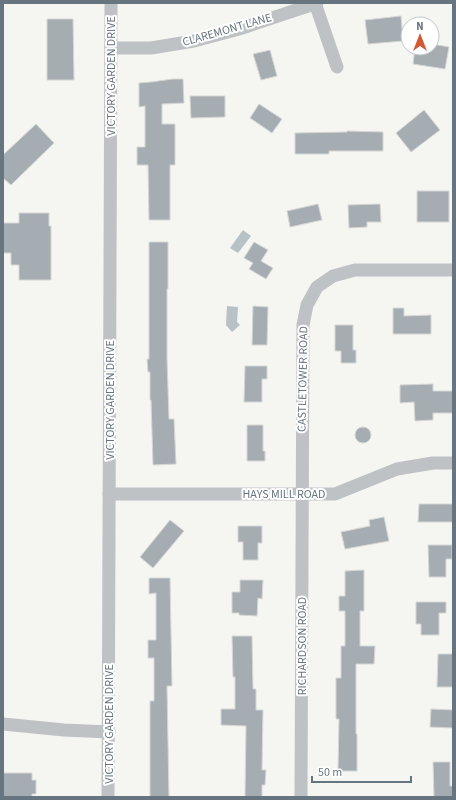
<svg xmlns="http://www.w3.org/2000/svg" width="456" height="800" font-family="'Source Sans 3',sans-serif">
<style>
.water{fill:#b7c1c6}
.building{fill:#a6adb2;stroke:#d6d6d4}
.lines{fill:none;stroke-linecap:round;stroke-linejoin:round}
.minor{stroke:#bec2c5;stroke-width:13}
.labels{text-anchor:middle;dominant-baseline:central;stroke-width:4;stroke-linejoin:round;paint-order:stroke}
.street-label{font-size:12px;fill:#677580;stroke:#fff}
</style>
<rect width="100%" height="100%" fill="#f5f5f2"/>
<!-- water -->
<g class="water">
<polygon points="243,230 251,236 238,253 230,248"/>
<polygon points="227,306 238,307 237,322 240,325 232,332 226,325"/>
</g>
<!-- building -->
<g class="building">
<polygon points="401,16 403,41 368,44 365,20"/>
<polygon points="47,19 73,19 74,80 47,80"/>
<polygon points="432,44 449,47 445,69 413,64 415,48 432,48"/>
<polygon points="270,50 277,76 261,80 253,54"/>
<polygon points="173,79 183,79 184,103 162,104 162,124 175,124 175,165 170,165 170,220 149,220 148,165 137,165 137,147 145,147 145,106 139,107 139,83 151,82"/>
<polygon points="190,96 225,96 225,117 191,118"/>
<polygon points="259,104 282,119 272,133 250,118"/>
<polygon points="424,110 440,130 411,152 396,133"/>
<polygon points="36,124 54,143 11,185 3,178 3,155"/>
<polygon points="347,131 383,132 383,151 329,151 329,154 295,154 295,133 347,132"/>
<rect x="417" y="191" width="32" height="31"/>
<polygon points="318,204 322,220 290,227 287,211"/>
<polygon points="380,204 381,222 367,222 367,227 349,228 348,205"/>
<polygon points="19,213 49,213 49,226 51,226 51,280 19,280 19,265 11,265 11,253 3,253 3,223 19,223"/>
<polygon points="149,242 168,242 168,289 167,289 167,358 169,419 174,419 176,464 153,465 151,400 150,400 150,372 148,372 147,359 149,359"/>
<polygon points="254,242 268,250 261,261 273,268 266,279 249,269 253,263 244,258"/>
<polygon points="253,306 268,307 267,345 252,345"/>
<polygon points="393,308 404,308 404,316 431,315 431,334 393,334"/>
<polygon points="335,325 353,325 353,350 356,350 356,363 341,363 341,351 335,351"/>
<polygon points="245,366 267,366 267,379 262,379 262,402 244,402"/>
<polygon points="433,384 433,391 453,391 453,413 433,413 433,420 415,421 414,402 400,403 400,385"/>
<polygon points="247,425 263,425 263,451 265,451 265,461 247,461"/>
<circle cx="363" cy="435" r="8"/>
<polygon points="419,504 453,504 453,522 418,522"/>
<polygon points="384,517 389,541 345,549 341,532 370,526 369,520"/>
<polygon points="170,520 184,531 153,568 140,557"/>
<polygon points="238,526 262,526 262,543 258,543 258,560 243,560 243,542 238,542"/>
<polygon points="428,545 452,545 452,559 446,559 446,577 429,577"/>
<polygon points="364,570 364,611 360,611 360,646 375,646 374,664 356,664 356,734 357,734 357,771 338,771 339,719 336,719 336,678 341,678 341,646 345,646 345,611 339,611 339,596 345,596 345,571"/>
<polygon points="149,578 170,578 172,686 167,686 169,797 150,797 150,701 154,701 154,658 148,658 148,640 156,640 156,593 149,594"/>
<polygon points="240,580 263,580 262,599 258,598 257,616 239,615 239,613 232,613 232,592 240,592"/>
<polygon points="416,602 446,602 446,613 439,613 439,635 421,635 421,624 416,624"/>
<polygon points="232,636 252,636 253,689 256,689 256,710 263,710 262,770 266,770 265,785 262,785 262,797 245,797 246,726 221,725 221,709 235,709 235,677 233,677"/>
<polygon points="438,654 453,654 453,687 437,687"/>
<polygon points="431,709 453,710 453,728 430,727"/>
<polygon points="433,762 450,762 450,786 453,786 453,797 434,797"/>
<polygon points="3,773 32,773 32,780 36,780 36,794 32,794 32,797 3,797"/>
</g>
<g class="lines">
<!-- minor -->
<g class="minor">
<polyline points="315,3 337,67"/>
<polyline points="111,48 151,48 194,41 239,29 317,3"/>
<polyline points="109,494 335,494 397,469 433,463 453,463"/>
<polyline points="3,724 64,730 109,732"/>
<polyline points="108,797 111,3"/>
<polyline points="301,797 303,325 307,305 317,287 333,276 355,270 453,270"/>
</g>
</g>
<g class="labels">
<!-- street labels -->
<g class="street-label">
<text transform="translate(227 30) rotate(-16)">CLAREMONT LANE</text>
<text transform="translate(111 76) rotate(-90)">VICTORY GARDEN DRIVE</text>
<text transform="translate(303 379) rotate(-89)">CASTLETOWER ROAD</text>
<text transform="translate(110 400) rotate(-90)">VICTORY GARDEN DRIVE</text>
<text x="284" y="494">HAYS MILL ROAD</text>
<text transform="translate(302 646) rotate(-90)">RICHARDSON ROAD</text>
<text transform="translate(109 724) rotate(-90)">VICTORY GARDEN DRIVE</text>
</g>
</g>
<!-- border -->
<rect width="456" height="800" fill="none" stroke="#677580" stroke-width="8"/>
<!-- north arrow -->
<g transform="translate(420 36)"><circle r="19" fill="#ffffff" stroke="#c2c8cc"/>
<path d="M0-3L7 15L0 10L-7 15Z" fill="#d35834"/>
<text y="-6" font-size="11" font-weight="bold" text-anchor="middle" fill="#677580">N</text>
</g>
<!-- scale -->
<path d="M312 776v6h99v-6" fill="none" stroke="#677580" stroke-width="2"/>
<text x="318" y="776" font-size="12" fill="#677580" stroke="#ffffff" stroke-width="3" paint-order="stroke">50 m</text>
</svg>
